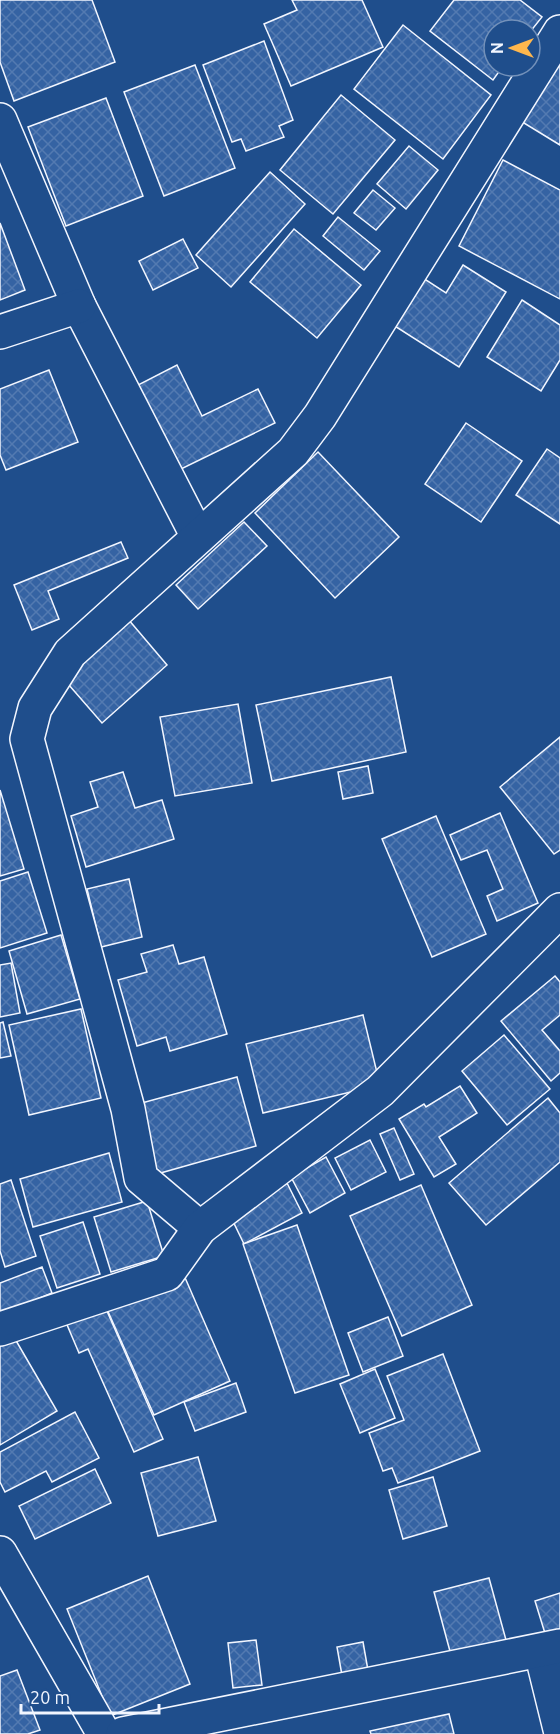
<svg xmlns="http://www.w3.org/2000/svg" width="560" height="1734" font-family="Ubuntu,sans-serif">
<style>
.building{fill:url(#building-cross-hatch);stroke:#f2f6ff;stroke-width:1.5}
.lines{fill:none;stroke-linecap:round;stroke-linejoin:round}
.minor-casing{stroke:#f2f6ff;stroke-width:36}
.minor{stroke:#1f4e8c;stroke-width:33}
</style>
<defs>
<pattern id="building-cross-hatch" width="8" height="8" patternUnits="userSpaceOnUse" patternTransform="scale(1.5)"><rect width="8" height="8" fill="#3563a3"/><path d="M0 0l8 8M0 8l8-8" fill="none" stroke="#537ab1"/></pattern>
</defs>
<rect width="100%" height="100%" fill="#1f4e8c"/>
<!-- building -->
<g class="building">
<polygon points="0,0 92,0 115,62 14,101 0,62"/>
<polygon points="292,0 362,0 383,47 291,86 264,24 297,10"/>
<polygon points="454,0 520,0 542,17 530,32 494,30 494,66 503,66 493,80 430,31"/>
<polygon points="403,25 491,95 443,159 354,89"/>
<polygon points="264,41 293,120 279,126 284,137 246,151 241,139 232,142 203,65"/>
<polygon points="560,53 560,145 519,120"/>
<polygon points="195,65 235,168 164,196 124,92"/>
<polygon points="341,95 395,140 333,214 280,170"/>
<polygon points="106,98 143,196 66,226 28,127"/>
<polygon points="409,146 438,170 406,209 377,184"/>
<polygon points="503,160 560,190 560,299 459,246"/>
<polygon points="270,172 305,204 231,287 196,255"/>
<polygon points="373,190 395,208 376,230 354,213"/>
<polygon points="338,217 380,251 364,270 323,236"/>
<polygon points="0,223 25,290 0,300"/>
<polygon points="294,229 361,285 317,338 250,282"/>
<polygon points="183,239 198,268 153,290 139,261"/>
<polygon points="463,265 506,292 459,367 390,323 420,276 446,293"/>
<polygon points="522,300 560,325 560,360 541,391 487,357"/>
<polygon points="177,365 202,416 258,389 275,423 179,470 138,385"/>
<polygon points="49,370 78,442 6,470 0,455 0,389"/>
<polygon points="466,423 522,461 481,522 425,484"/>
<polygon points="547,449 560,458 560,524 516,495"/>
<polygon points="318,452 399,537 335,598 255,513"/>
<polygon points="244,522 267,546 198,609 176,585"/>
<polygon points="121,542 128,558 48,591 59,619 32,630 14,585"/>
<polygon points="128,619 167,665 102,723 62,677"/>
<polygon points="391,677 406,752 272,781 256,705"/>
<polygon points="238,704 252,783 175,796 160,717"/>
<polygon points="560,737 560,850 554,854 500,787"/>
<polygon points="368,766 373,793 343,799 338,772"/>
<polygon points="123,772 135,808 162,800 174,839 86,867 71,816 98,807 90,782"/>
<polygon points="0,790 24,869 0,876"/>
<polygon points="500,813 538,903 497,921 487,896 503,889 487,850 461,860 450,835"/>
<polygon points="436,816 486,934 432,957 382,839"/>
<polygon points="28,872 47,933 0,948 0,881"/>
<polygon points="129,879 142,937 101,947 87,889"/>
<polygon points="61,935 80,999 27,1014 9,951"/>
<polygon points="173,945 179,964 204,957 227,1034 170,1051 166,1037 137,1046 118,980 147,972 141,954"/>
<polygon points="11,963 20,1013 0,1017 0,965"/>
<polygon points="555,976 560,982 560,1015 542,1030 560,1051 560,1073 551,1081 501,1021"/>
<polygon points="81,1009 101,1098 29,1115 9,1025"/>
<polygon points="363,1015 380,1085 263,1113 246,1044"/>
<polygon points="3,1022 11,1056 0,1058 0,1023"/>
<polygon points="504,1035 550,1089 507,1125 462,1071"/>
<polygon points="237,1077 256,1146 157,1174 138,1104"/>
<polygon points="460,1086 477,1113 439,1137 456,1164 434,1177 399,1119 424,1104 426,1107"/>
<polygon points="548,1098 560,1113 560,1162 486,1225 449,1183"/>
<polygon points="394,1128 414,1174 400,1180 380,1134"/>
<polygon points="370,1140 386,1172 351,1190 335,1158"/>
<polygon points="109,1153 122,1202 33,1227 20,1179"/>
<polygon points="326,1157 345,1193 310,1213 291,1177"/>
<polygon points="11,1180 36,1256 5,1267 0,1251 0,1184"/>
<polygon points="287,1183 302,1213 244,1244 229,1213"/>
<polygon points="421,1185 472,1305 402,1336 350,1216"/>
<polygon points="147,1201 164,1256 111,1272 94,1217"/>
<polygon points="83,1222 100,1274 57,1288 40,1236"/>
<polygon points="297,1225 349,1375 295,1393 243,1244"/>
<polygon points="42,1267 52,1293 0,1314 0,1283"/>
<polygon points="183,1273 230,1381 154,1415 106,1307"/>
<polygon points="103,1302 163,1439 134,1452 88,1349 79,1353 65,1320"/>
<polygon points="388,1317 403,1356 363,1372 348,1333"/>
<polygon points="11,1332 57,1411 0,1445 0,1339"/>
<polygon points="443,1354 480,1451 398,1483 392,1468 383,1471 369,1433 404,1420 387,1376"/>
<polygon points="375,1369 395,1418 360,1433 340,1384"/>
<polygon points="236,1383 246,1412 195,1431 184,1402"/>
<polygon points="75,1412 99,1458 52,1482 46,1471 5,1492 0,1482 0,1452"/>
<polygon points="198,1457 216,1521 158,1536 141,1473"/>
<polygon points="95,1469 111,1503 35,1539 19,1506"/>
<polygon points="433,1477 447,1526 403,1539 389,1490"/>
<polygon points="148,1576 190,1684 110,1716 67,1609"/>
<polygon points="489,1578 506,1640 451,1655 434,1592"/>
<polygon points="560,1593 560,1640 548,1643 535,1601"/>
<polygon points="256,1640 262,1685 233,1688 228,1643"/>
<polygon points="363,1642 369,1676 343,1681 337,1647"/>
<polygon points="17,1670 40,1730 28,1734 0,1734 0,1676"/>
<polygon points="449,1714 454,1734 371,1734 370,1731"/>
</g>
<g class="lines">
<defs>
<g id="minor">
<polyline points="0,120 79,306 198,537"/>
<polyline points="0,332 79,306"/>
<polyline points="200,1228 141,1178 128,1109 27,739 35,708 70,653 293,452 320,416 560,32"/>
<polyline points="0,1329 167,1274 200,1228 380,1091 560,910"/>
<polyline points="0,1553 104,1734"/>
<polyline points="541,1652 560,1729"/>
<polyline points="123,1734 560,1646"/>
</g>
</defs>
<!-- minor casing -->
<use href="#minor" class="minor-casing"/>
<!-- minor -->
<use href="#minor" class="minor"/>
</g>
<!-- north arrow -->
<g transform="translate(512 48) rotate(270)"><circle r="28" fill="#1f4e8c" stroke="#7391ba" stroke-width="1.5"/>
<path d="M0-4.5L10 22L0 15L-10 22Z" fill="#ffb74d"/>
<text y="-9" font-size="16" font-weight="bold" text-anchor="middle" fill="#f2f6ff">N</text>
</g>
<!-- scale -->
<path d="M21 1704v9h138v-9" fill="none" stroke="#f2f6ff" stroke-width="3"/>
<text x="30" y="1704" font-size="18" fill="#f2f6ff" stroke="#1f4e8c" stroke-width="4.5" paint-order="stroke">20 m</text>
</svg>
